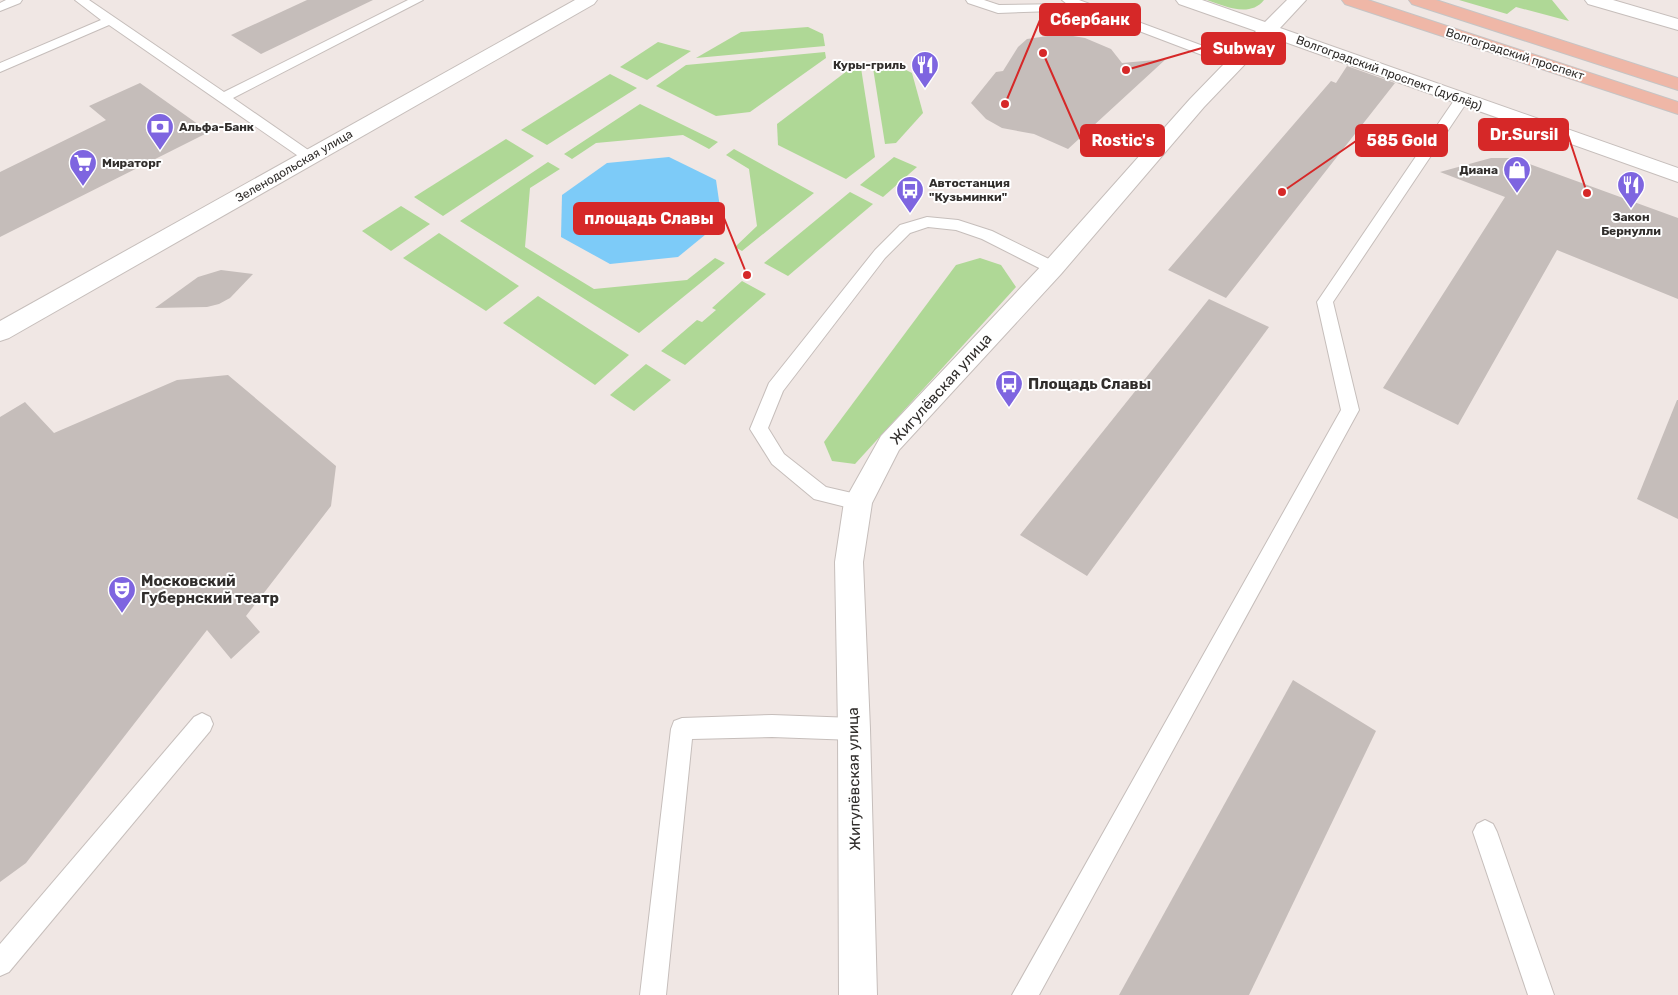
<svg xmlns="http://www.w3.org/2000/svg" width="1678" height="995" font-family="Rubik,sans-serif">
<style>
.green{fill:#afd896}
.water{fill:#7dcbf8}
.building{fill:#c5bdba}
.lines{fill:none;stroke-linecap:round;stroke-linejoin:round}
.service-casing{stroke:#c6bebb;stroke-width:2}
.tertiary-casing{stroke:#c6bebb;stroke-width:2}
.primary-casing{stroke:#c5c4c4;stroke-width:2}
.service{fill:#fff;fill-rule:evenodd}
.tertiary{fill:#fff;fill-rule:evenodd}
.primary{fill:#efb7a7;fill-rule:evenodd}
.labels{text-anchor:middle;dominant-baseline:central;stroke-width:4;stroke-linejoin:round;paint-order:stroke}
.far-street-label{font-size:12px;fill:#312e2c;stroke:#fff}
.far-poi-label{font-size:12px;font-weight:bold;fill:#312e2c;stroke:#fff;text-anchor:start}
.poi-label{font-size:15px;font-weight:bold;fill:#312e2c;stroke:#fff;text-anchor:start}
.street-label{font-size:15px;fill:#312e2c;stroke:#fff}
.leader{fill:none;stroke:#d62828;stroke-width:2}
.callout-dot{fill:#d62828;stroke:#fff;stroke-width:2}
.callout{fill:#d62828;stroke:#d62828;stroke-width:2}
.callout-label{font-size:16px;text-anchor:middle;font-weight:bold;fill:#fff}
</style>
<rect width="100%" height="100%" fill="#f0e7e4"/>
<!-- green -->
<g class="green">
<path d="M1207 0H1264C1250 18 1224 6 1207 0Z"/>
<polygon points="1459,0 1552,0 1569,21 1516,7 1507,14"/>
<polygon points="808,27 823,34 825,46 696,58 741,32"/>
<polygon points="658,42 691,51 647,80 620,67"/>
<polygon points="825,52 826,58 750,112 716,116 656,86 686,65"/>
<polygon points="896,65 912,73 923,113 896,143 885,144 873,68"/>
<polygon points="851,68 861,68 875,157 846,179 778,145 777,124"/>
<polygon points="610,74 637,88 547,145 521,130"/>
<polygon points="640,104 718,142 709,149 683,135 596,143 572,159 564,154"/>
<polygon points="506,139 534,156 443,216 414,197"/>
<polygon points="734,149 814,193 742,251 735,247 757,226 749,169 726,155"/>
<polygon points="894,157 917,167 883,197 860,185"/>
<polygon points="548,162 560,169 530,188 525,247 594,289 687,280 715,258 725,263 639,333 460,221"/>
<polygon points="850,192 873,204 788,276 764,263"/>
<polygon points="401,206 430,224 391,251 362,231"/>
<polygon points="439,233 519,286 486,311 403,258"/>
<polygon points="980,258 1001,265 1016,287 855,464 832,461 824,442 956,265"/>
<polygon points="742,281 766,294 685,365 661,351 697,320 702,322 716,310 712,308"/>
<polygon points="538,296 629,355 595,385 503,323"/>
<polygon points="646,364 671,380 634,411 610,395"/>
</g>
<!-- water -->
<polygon class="water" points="669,157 716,180 722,221 678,257 610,264 561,237 562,195 607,163"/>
<!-- building -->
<g class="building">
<polygon points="307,0 373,0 261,54 231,35"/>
<polygon points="1061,34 1085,38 1111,49 1122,63 1166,59 1068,149 1034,134 1002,128 986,119 971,103 996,72 1003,71 1018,47 1027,39"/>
<polygon points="1347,66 1395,83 1226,298 1168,270 1331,81 1336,83"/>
<polygon points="140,83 209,132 0,237 0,172 106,120 89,106"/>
<polygon points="1491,158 1513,158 1678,218 1678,299 1557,250 1458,425 1383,388 1505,197 1440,172"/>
<polygon points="221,270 253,274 230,298 219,304 207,307 155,308 198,277"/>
<polygon points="1209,299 1269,327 1087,576 1020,535"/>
<polygon points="228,375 336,466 331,506 246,616 260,632 231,659 207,630 26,863 0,882 0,417 25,402 54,433 177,380"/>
<polygon points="1677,400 1678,400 1678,519 1637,499"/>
<polygon points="1293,680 1376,731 1249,995 1119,995"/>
</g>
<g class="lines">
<defs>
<g id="service">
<polygon points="6,0 22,0 20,3 0,11 0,3"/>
<polygon points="75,0 89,0 224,92 408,0 423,0 233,98 314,154 316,157 314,160 304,160 109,25 0,72 0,63 101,20"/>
<polygon points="966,0 984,0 999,5 1067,4 1062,0 1079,0 1241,60 1242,63 1236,67 1231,66 1084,10 998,13 968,3"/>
<polygon points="1462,95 1469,99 1333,302 1359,410 1039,995 1012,995 1341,410 1317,302 1457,96"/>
<polygon points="927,217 958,220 992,231 1059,264 1061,268 1059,272 1053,273 1047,272 982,239 956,230 928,227 910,233 885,258 783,391 768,428 784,454 826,487 865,496 867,502 865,508 858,510 814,499 772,464 750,429 769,383 875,250 900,225"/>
<polygon points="202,713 210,717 213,724 210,731 9,972 0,976 0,944 194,717"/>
<polygon points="772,715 854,718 862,721 865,729 862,737 854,740 772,737 692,739 666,995 640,995 671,729 674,721 682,718"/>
<polygon points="1485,820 1493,824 1497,832 1554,995 1528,995 1473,832 1477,824"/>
</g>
<g id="tertiary">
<polygon points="575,0 597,0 594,4 9,338 0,341 0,321"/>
<polygon points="1176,0 1202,0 1265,22 1287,0 1306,0 1280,28 1678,168 1678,182 1271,37 1204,107 1061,274 899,450 872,503 863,562 870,729 877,995 839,995 838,729 835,562 844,502 881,436 1045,262 1190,99 1256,31 1179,4"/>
<polygon points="1585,0 1613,0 1678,19 1678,30 1588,4"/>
</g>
<g id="primary">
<polygon points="1342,0 1368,0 1678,102 1678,114 1345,4"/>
<polygon points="1409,0 1436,0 1678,78 1678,90 1412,4"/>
</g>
</defs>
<!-- service casing -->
<use href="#service" class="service-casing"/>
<!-- tertiary casing -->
<use href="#tertiary" class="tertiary-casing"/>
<!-- primary casing -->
<use href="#primary" class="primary-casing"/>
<!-- service -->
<use href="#service" class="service"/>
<!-- tertiary -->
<use href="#tertiary" class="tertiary"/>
<!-- primary -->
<use href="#primary" class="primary"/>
</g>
<!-- icons -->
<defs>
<symbol id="restaurant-pin" viewBox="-11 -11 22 30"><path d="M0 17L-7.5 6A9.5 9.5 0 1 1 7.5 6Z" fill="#7e65e0" stroke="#fff"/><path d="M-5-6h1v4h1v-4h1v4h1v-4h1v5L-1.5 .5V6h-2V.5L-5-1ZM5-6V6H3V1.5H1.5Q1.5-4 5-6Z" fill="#fff"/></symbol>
<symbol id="bank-pin" viewBox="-11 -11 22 30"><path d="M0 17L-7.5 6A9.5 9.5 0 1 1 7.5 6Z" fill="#7e65e0" stroke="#fff"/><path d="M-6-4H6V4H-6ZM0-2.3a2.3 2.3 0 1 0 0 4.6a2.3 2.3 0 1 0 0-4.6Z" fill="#fff"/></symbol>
<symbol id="supermarket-pin" viewBox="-11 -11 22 30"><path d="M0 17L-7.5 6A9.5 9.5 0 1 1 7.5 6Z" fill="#7e65e0" stroke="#fff"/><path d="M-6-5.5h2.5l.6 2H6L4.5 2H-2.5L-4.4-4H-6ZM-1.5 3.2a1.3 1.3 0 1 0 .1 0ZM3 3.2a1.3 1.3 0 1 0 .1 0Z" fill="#fff"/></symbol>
<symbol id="shop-pin" viewBox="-11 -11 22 30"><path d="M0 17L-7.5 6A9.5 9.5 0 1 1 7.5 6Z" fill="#7e65e0" stroke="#fff"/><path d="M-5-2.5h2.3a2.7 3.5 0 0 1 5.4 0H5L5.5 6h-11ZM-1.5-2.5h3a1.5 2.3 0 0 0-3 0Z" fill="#fff"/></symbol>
<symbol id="bus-pin" viewBox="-11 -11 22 30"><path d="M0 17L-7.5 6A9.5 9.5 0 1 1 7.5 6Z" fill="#7e65e0" stroke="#fff"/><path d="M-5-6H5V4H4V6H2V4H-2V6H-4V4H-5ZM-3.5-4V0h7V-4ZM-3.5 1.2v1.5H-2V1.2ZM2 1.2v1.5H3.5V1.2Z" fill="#fff"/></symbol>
<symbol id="theatre-pin" viewBox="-11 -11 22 30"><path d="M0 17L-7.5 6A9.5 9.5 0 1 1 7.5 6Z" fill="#7e65e0" stroke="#fff"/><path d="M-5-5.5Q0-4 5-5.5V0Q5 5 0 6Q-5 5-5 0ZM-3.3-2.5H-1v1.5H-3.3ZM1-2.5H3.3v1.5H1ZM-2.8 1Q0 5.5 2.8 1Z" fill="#fff"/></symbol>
</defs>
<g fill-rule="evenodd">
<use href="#restaurant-pin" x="909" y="49" width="32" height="43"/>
<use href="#bank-pin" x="144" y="111" width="32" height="43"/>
<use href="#supermarket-pin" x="67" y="147" width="32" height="43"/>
<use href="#shop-pin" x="1501" y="154" width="32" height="43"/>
<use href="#restaurant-pin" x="1615" y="169" width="32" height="43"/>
<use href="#bus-pin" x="894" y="174" width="32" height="43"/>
<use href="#bus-pin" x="993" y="368" width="32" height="43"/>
<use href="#theatre-pin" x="106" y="574" width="32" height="43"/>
</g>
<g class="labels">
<!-- far-street labels -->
<g class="far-street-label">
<text transform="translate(1515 54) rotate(18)">Волгоградский проспект</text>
<text transform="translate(1389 73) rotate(20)">Волгоградский проспект (дублёр)</text>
<text transform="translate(294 166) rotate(-30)">Зеленодольская улица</text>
</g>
<!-- far-poi labels -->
<g class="far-poi-label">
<text x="906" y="65" text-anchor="end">Куры-гриль</text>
<text x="179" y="127">Альфа-Банк</text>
<text x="102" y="163">Мираторг</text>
<text x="1498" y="170" text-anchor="end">Диана</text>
<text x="929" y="183">Автостанция<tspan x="929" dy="14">"Кузьминки"</tspan></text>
<text x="1631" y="217" text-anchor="middle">Закон<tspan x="1631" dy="14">Бернулли</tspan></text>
</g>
<!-- poi labels -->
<g class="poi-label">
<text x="1028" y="384">Площадь Славы</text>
<text x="141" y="581">Московский<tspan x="141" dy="17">Губернский театр</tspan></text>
</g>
<!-- street labels -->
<g class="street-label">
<text transform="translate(941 389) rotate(-48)">Жигулёвская улица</text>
<text transform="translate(854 779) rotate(-91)">Жигулёвская улица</text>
</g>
</g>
<!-- callouts -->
<path class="leader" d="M1005 104L1040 20M1126 70L1202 48M1587 193L1568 135M1043 53L1081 140M1282 192L1356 141M747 275L724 218"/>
<g class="callout-dot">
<circle cx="1005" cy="104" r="5"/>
<circle cx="1126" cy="70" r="5"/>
<circle cx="1587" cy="193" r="5"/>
<circle cx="1043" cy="53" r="5"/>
<circle cx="1282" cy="192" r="5"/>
<circle cx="747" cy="275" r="5"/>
</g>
<g class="callout">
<rect x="1040" y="4" width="100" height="31" rx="5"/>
<rect x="1202" y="33" width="83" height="31" rx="5"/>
<rect x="1479" y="119" width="89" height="31" rx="5"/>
<rect x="1081" y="125" width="83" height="31" rx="5"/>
<rect x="1356" y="125" width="91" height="31" rx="5"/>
<rect x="574" y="203" width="150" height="31" rx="5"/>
</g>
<g class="callout-label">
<text x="1090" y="25">Сбербанк</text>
<text x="1244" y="54">Subway</text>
<text x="1524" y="140">Dr.Sursil</text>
<text x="1123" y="146">Rostic's</text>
<text x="1402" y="146">585 Gold</text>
<text x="649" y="224">площадь Славы</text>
</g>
</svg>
